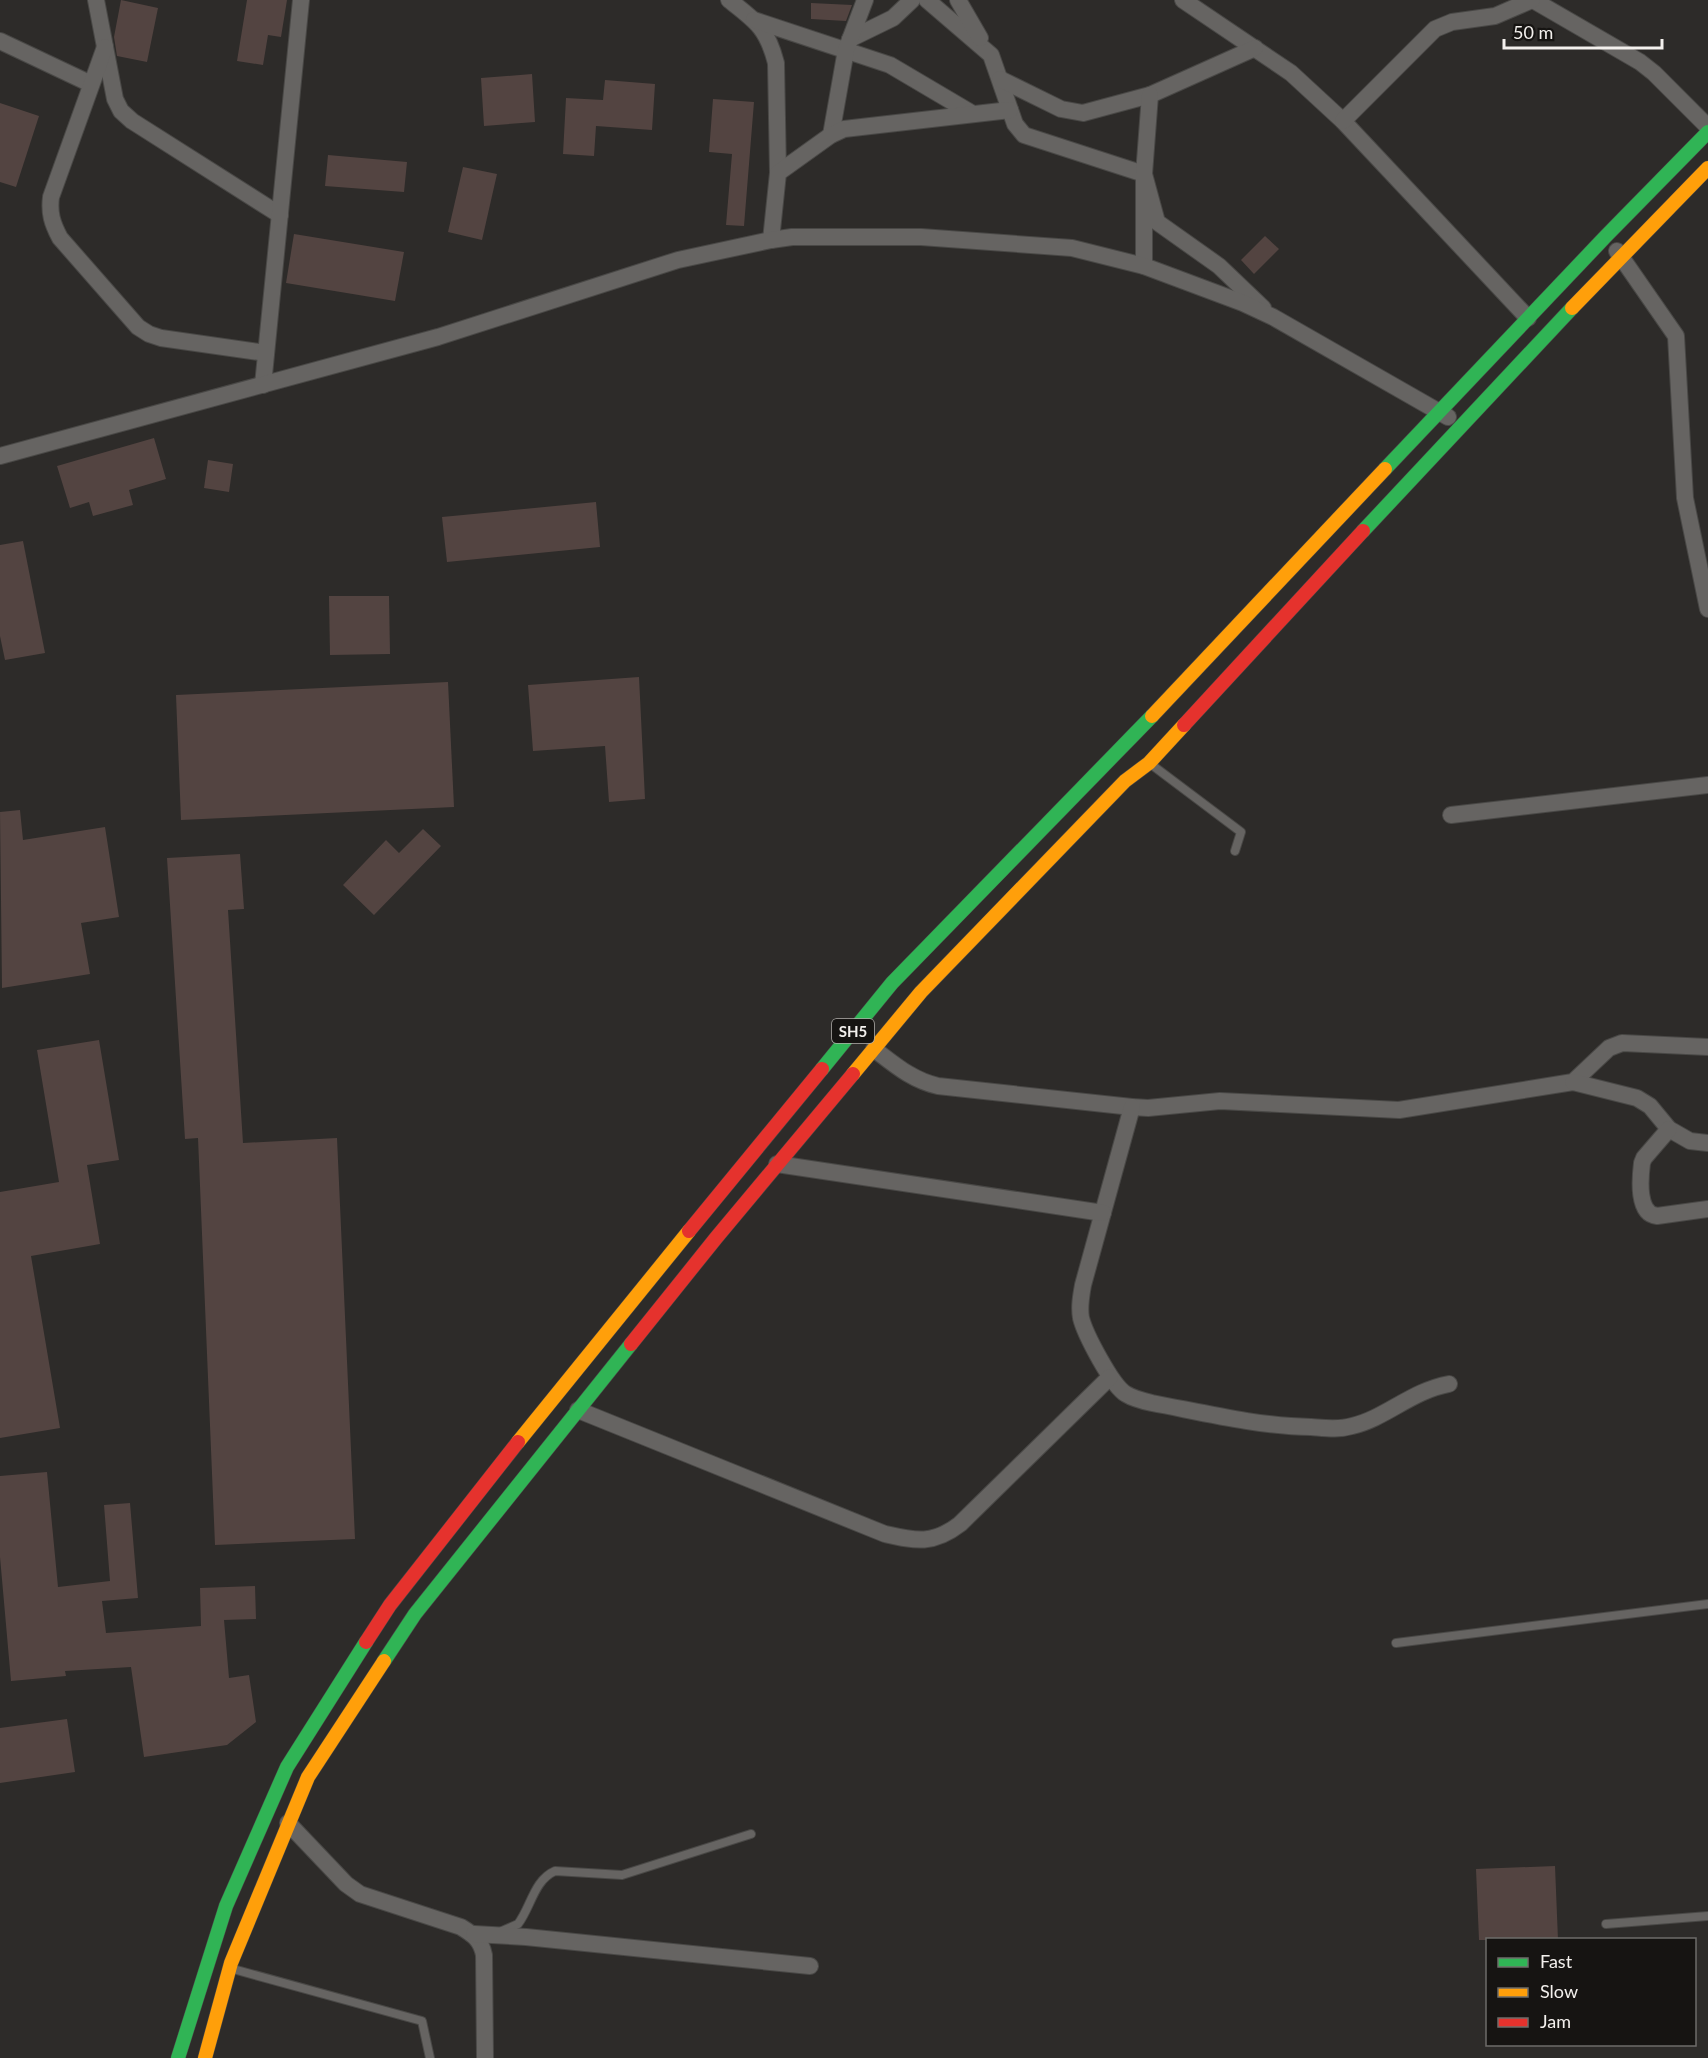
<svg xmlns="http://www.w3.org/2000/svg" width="1708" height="2058" font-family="Lato,sans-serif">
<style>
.building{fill:#534441}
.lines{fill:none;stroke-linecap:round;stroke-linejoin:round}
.lane-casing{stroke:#494846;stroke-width:10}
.street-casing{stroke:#494846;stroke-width:18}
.fast-casing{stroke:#494846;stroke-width:15}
.slow-casing{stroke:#494846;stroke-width:15}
.jam-casing{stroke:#494846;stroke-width:15}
.lane{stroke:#666462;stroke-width:8}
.street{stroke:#666462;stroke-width:16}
.fast{stroke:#30b455;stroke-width:14}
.slow{stroke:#ff9f0a;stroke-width:14}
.jam{stroke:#e5322d;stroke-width:14}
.labels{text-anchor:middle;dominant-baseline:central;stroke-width:6;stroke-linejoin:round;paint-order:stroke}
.shield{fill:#161412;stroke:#b1aeab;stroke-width:1.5}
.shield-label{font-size:15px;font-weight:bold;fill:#f3f0ed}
</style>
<rect width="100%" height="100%" fill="#2d2b29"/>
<!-- building -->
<g class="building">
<polygon points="121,0 158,8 147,62 117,56 114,37"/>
<polygon points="247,0 287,0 281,37 268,35 263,65 237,61"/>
<polygon points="811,3 852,5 846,21 811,19"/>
<polygon points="532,74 535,122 484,126 481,78"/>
<polygon points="605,80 655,84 652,130 596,126 594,156 563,154 566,98 603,100"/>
<polygon points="713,99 754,102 744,226 726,225 732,154 709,152"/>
<polygon points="0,103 39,116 16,187 0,182"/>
<polygon points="328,155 407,162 404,192 325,186"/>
<polygon points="463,167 497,174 482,240 448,232"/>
<polygon points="294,234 404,252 395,301 286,283"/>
<polygon points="1265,236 1279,249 1254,274 1241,260"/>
<polygon points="154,438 166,479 129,490 133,505 93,516 89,502 70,508 57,466"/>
<polygon points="208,460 233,464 229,492 204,488"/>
<polygon points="596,502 600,547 447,562 442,517"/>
<polygon points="23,541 45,653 5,660 0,636 0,545"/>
<polygon points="329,596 389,596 390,654 330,655"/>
<polygon points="639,677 645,799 609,802 605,746 533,751 528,685"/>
<polygon points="448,682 454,807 181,820 176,695"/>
<polygon points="20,810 23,840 105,827 119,917 81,923 90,974 2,988 0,812"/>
<polygon points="423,829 441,846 374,915 343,885 386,840 399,853"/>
<polygon points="240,854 244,909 228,910 243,1143 337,1138 355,1539 215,1545 198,1138 185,1139 167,858"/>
<polygon points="99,1040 119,1160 87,1165 100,1244 31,1256 60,1428 0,1438 0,1192 59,1182 37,1050"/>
<polygon points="47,1472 58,1587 110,1581 104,1505 130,1503 138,1598 102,1601 106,1633 201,1626 200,1588 255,1586 256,1619 224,1620 229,1678 249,1675 256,1722 227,1745 144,1757 131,1667 65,1671 66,1676 11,1681 0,1557 0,1476"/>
<polygon points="67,1719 75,1772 0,1783 0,1728"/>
<polygon points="1555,1866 1558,1940 1479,1940 1476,1869"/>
</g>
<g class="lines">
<defs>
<g id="lane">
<polyline points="1152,765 1241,832 1235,851"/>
<polyline points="1396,1643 1708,1604"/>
<polyline points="1606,1924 1708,1916"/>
<path d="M502 1931 518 1924C531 1907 534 1880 555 1871L622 1875 751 1834"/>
<polyline points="233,1969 422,2021 430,2058"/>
</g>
<g id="street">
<polyline points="96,0 115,99 121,111 132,121 280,215"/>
<path d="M729 0C756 21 767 28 776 63L778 173"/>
<polyline points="927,0 991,55 1015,124 1024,135 1144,174 1157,222 1219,266 1263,308"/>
<polyline points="958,0 980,38"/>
<polyline points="1183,0 1291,73 1343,121 1528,318"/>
<polyline points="1533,0 1640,62 1654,73 1708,127"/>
<polyline points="754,20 890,65 973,114"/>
<polyline points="850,39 893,18 912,0"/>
<polyline points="0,41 91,84"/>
<path d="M105 47 51 197C49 213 52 223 60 238L138 327 149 334 161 338 266 353"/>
<polyline points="1000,79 1061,109 1083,113 1150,95 1255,48"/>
<polyline points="1343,121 1435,29 1452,22 1495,16 1532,0"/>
<polyline points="831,135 846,50 865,0"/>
<polyline points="771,240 778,173 831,135 844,129 1010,110"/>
<polyline points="1617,251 1676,336 1685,498 1708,609"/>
<polyline points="1144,266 1144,174 1150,95"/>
<polyline points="263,385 301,0"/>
<polyline points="0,456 438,337 678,260 771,240 792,237 921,237 1072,248 1144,266 1243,303 1273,317 1448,417"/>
<polyline points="1451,815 1708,785"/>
<path d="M874 1049C895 1065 912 1080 938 1086L1132 1107 1148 1108 1220 1101 1399 1110 1573 1082 1609 1048 1622 1043 1708 1047"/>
<polyline points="1573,1082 1637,1098 1650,1106 1669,1129 1690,1141 1708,1143"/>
<path d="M1132 1107 1083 1285C1081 1296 1079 1307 1081 1318 1085 1334 1112 1386 1126 1394 1134 1399 1143 1401 1152 1403 1205 1413 1257 1426 1311 1427 1325 1428 1339 1430 1352 1426 1386 1418 1411 1391 1449 1384"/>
<path d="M1669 1129 1644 1158 1642 1163C1640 1179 1637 1214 1657 1216L1708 1209"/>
<polyline points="777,1164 1103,1213"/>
<path d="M578 1410 885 1534C916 1541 933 1545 960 1524L1110 1377"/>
<path d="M288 1823 346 1884 360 1894 461 1927C474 1935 481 1940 484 1955L485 2058"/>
<polyline points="474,1934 526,1937 810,1966"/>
</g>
<g id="fast">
<polyline points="1385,469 1606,236 1708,132"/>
<polyline points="1363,531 1572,308"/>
<polyline points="822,1069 892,983 1152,716"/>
<polyline points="384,1661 415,1614 631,1344"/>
<polyline points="178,2058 226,1906 287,1767 366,1642"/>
</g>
<g id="slow">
<polyline points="1572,308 1708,168"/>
<polyline points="1152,716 1385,469"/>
<polyline points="853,1074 921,992 1125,781 1149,763 1184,725"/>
<polyline points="518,1442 689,1231"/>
<polyline points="205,2058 231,1963 308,1777 384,1661"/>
</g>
<g id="jam">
<polyline points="1184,725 1363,531"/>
<polyline points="689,1231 822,1069"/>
<polyline points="631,1344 716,1238 853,1074"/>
<polyline points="366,1642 390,1605 518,1442"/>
</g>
</defs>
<!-- lane casing -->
<use href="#lane" class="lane-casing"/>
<!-- street casing -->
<use href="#street" class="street-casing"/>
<!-- fast casing -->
<use href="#fast" class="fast-casing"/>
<!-- slow casing -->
<use href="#slow" class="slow-casing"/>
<!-- jam casing -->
<use href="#jam" class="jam-casing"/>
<!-- lane -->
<use href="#lane" class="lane"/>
<!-- street -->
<use href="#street" class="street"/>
<!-- fast -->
<use href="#fast" class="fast"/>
<!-- slow -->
<use href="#slow" class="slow"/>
<!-- jam -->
<use href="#jam" class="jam"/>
</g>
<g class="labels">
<!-- shield labels -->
<rect class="shield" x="832" y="1019" width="42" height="24" rx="4.5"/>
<g class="shield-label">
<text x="853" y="1031">SH5</text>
</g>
</g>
<!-- legend -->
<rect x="1486" y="1938" width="210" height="108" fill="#161412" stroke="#6e6c6a" stroke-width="1.5"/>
<rect x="1498" y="1958" width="30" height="9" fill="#30b455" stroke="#6e6c6a" stroke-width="1.5"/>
<text x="1540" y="1968" font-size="18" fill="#f3f0ed">Fast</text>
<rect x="1498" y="1988" width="30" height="9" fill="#ff9f0a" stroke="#6e6c6a" stroke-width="1.5"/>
<text x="1540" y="1998" font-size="18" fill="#f3f0ed">Slow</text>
<rect x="1498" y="2018" width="30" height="9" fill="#e5322d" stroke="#6e6c6a" stroke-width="1.5"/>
<text x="1540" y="2028" font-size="18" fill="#f3f0ed">Jam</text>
<!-- scale -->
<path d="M1504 39v9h158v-9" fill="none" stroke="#f3f0ed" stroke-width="3"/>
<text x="1513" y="39" font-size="18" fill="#f3f0ed" stroke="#161412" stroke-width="4.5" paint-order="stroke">50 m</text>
</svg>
